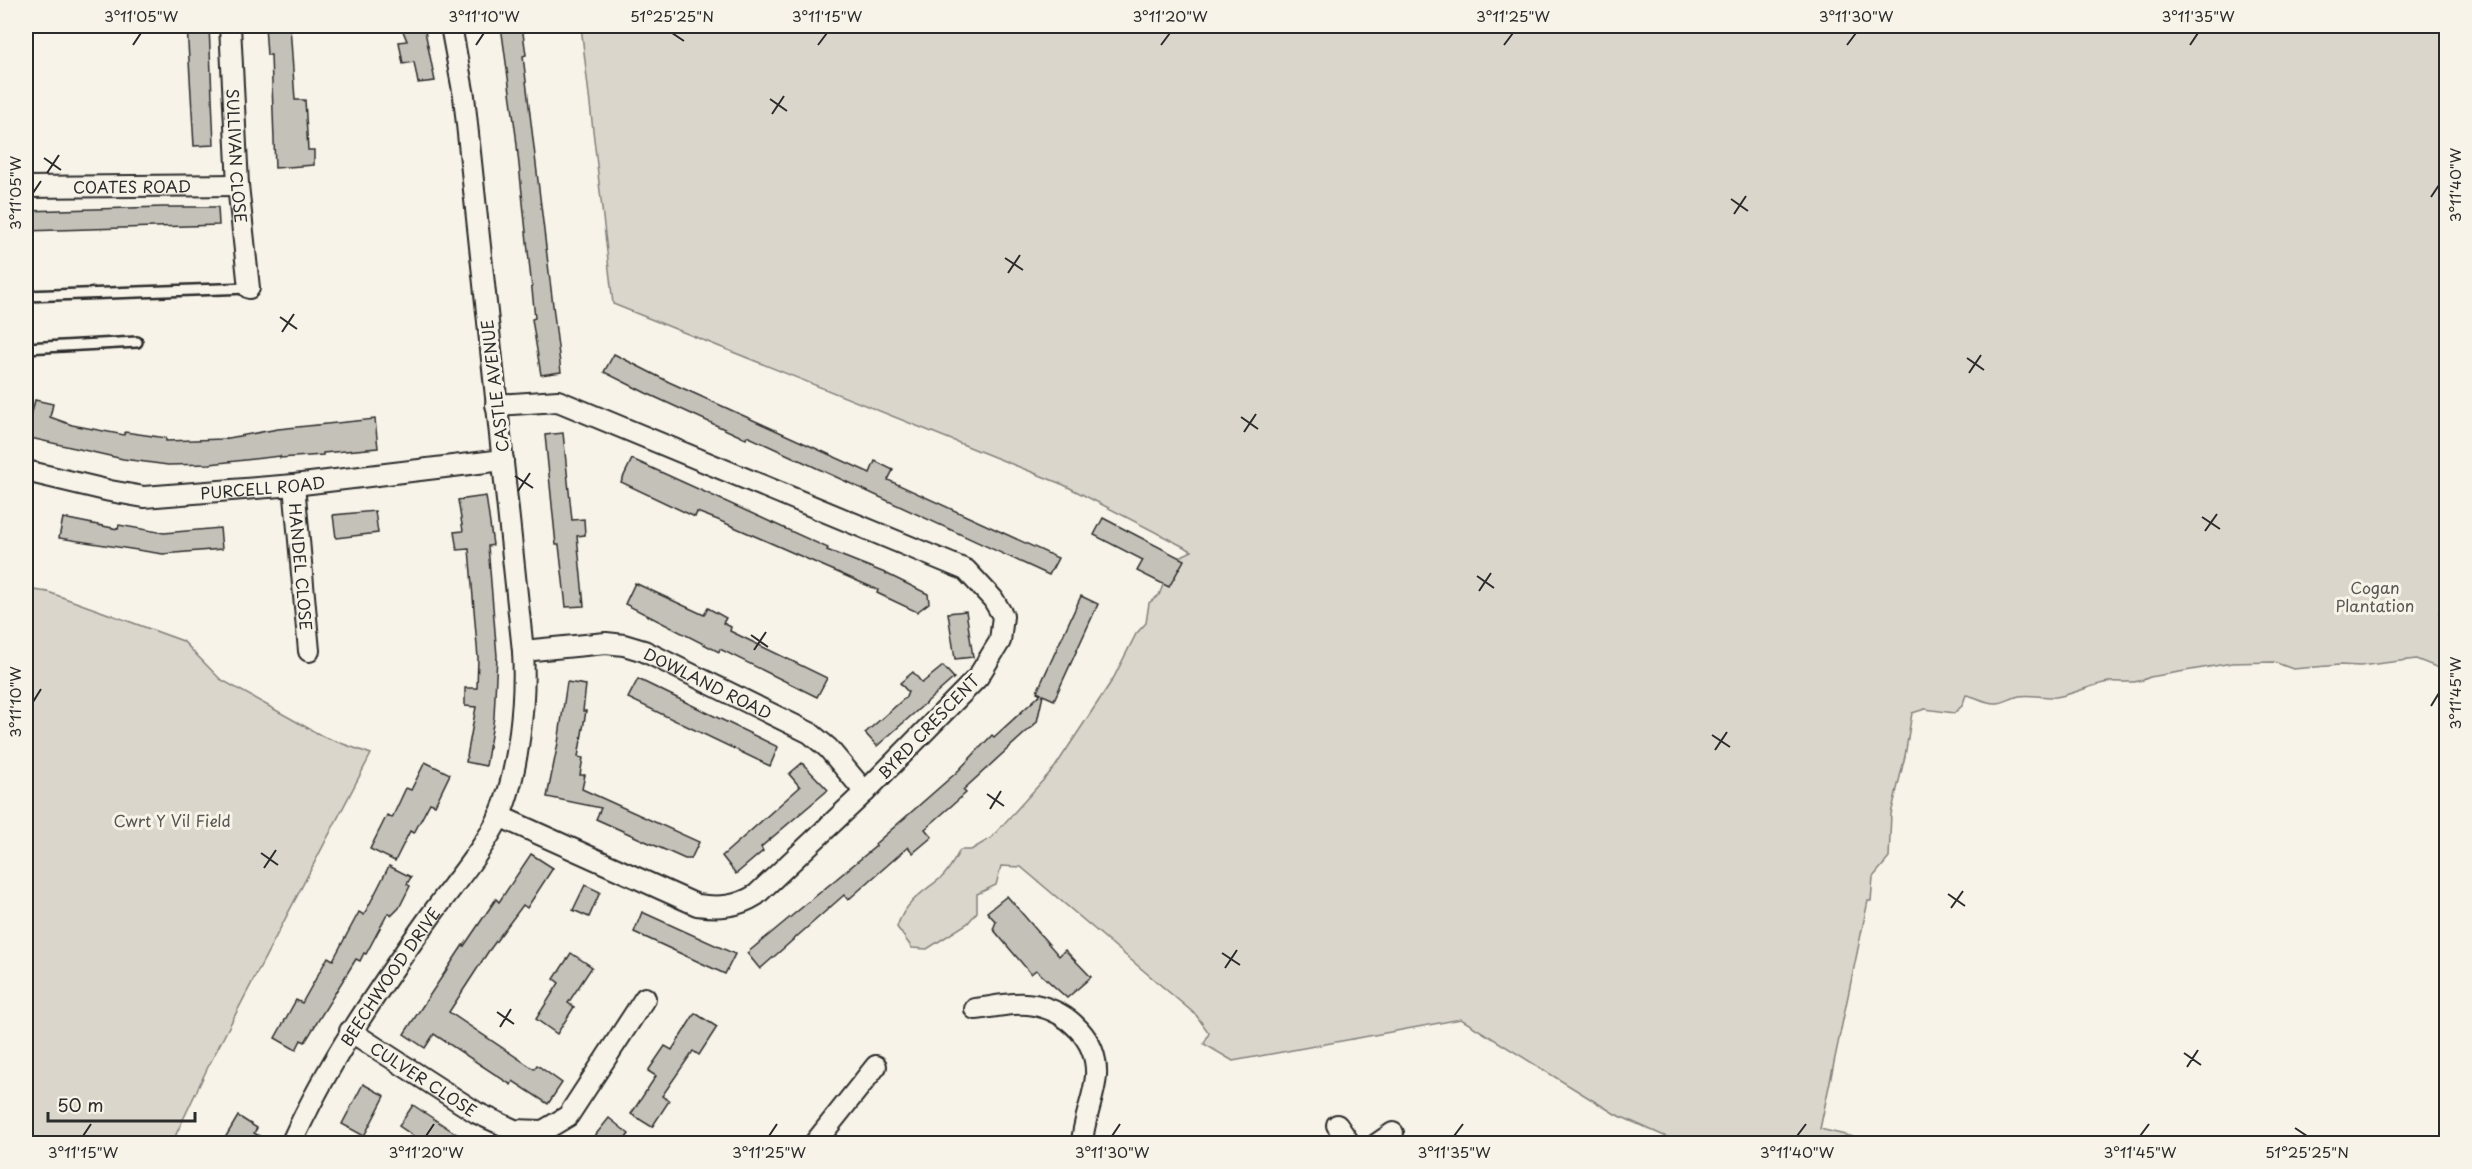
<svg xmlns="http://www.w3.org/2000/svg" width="2472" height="1169" font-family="'Playpen Sans',sans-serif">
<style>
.green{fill:#dad6cc;stroke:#82807c;stroke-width:1.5}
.building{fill:#c4c1b9;stroke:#2b2b2b;stroke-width:1.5}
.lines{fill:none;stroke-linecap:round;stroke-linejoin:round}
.service-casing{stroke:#2b2b2b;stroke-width:14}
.minor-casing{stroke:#2b2b2b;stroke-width:24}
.service{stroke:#f7f3e8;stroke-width:9}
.minor{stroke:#f7f3e8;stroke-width:20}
.ticks{fill:none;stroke:#2b2b2b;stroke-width:2}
.labels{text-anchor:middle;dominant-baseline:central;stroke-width:6;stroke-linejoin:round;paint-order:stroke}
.street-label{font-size:16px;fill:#2b2b2b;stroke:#f7f3e8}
.park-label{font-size:16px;fill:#575653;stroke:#f7f3e8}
.neatline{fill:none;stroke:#2b2b2b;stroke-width:2}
.ticks-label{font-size:15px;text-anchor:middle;fill:#2b2b2b}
</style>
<rect width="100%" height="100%" fill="#f7f3e8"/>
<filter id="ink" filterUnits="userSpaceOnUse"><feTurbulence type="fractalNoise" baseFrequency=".0167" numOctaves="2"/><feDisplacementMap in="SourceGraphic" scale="12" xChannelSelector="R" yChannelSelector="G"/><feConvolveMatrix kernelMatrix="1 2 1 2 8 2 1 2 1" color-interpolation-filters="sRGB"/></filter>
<g filter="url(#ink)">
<!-- green -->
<g class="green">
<path d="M581 26H2446V591L2439 613 2446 617V671L2416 659 2360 666 2339 665 2293 669 2274 662 2232 663 2150 677C2135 685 2125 681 2109 682 2090 685 2075 694 2056 697 2044 698 2032 694 2019 696 2011 698 2004 703 1997 703 1985 704 1976 696 1966 695L1962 706 1954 713 1925 709 1912 713 1905 756 1891 814 1889 858 1873 877 1871 901H1868L1820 1129 1879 1143H1680L1615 1114 1461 1019 1233 1061 1204 1044 1209 1033 1196 1015 1021 867 1001 866 996 885 977 894V912L968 923 927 949 912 948 897 927C904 904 922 892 941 878 949 871 955 859 960 850H971L991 838 1055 767 1113 679 1136 634 1146 623 1149 603 1159 595 1173 560 1192 551 1064 485 613 304Z"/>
<polygon points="26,589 48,592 183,641 220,679 324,737 371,754 207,1069 172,1143 26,1143"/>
</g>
<!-- building -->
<g class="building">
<polygon points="187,26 209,26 214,145 194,146"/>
<polygon points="265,26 290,26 295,100 305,100 308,150 314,150 314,165 275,168 271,55 267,55"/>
<polygon points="401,26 424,26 435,81 418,83 414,62 403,64 399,42 407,41"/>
<polygon points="501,26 522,26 526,55 523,56 561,372 541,375 532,319 535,318 516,136"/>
<polygon points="163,207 218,207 219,225 26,231 26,211"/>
<polygon points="614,354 669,382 870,473 875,461 893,470 888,480 1058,558 1049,575 747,436 746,439 646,393 604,372"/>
<polygon points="35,400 53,404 50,417 72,425 124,435 125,432 166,438 166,441 223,439 278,429 375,419 378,448 323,453 323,455 280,458 280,456 210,464 168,465 123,459 26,437"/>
<polygon points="563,433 572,520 584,519 585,535 577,536 584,606 566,607 559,545 556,545 545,435"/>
<polygon points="632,459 828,548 827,550 885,573 928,594 929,603 917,612 877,593 878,590 718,520 697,512 695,517 621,482"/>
<polygon points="486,496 493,545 488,546 497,656 494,717 486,766 466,762 476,707 465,706 465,688 477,688 478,658 469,549 457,550 454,532 463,531 458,500"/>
<polygon points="375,511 378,533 336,538 333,515"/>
<polygon points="63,518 118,529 119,525 164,533 220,528 222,549 163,554 59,538"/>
<polygon points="1103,518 1184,560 1169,587 1137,571 1143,560 1094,535"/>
<polygon points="635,583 704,615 708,608 726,618 723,623 731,627 730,631 827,678 817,697 720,649 719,652 625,604"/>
<polygon points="1081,596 1098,604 1054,700 1043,695 1037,722 963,790 966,793 925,829 932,837 913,853 908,847 848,900 844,895 760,969 747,953 876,846 875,844 957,772 992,735 994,737 1041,694 1037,692"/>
<polygon points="966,611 973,657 955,659 948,613"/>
<polygon points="943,666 954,678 877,746 865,733 906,697 908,692 900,683 913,672 922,683"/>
<polygon points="638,679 778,747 770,766 628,698"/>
<polygon points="567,682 586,685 583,711 586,711 578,757 583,758 580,775 585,775 582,789 699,842 691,859 685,859 596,819 601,808 547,797 558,743"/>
<polygon points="425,762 450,774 435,805 430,803 414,833 410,831 395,861 370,849 387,815 392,818 406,788 411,790"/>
<polygon points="802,763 828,790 761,847 763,851 736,874 722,856 800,787 789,774"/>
<polygon points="531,854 553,868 527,908 523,905 488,952 449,1012 534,1069 537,1065 562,1083 548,1104 513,1081 511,1085 434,1034 425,1048 404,1034 463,945 464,946 496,899 499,902"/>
<polygon points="389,866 411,877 407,884 410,886 399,908 392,915 388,913 366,954 364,953 360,961 356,959 305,1042 301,1040 296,1050 275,1038 296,1000 302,1003 328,957 333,960 359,912 364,915"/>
<polygon points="585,885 600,892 589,917 573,910"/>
<polygon points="1007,896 1059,956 1065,950 1091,977 1067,998 1036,970 1031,974 993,929 996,922 987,912"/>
<polygon points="642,912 735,954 725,974 634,932"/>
<polygon points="571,953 592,967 568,1003 574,1007 557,1034 536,1019 559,983 554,979"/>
<polygon points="695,1013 717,1027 699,1055 693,1051 662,1096 669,1101 652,1127 631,1114 656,1076 648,1071 665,1046 672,1050"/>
<polygon points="363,1084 385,1096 364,1136 342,1124"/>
<polygon points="413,1105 470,1143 424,1143 399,1126"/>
<polygon points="238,1116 257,1128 254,1133 272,1143 222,1143"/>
<polygon points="609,1118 629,1134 622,1143 589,1143"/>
</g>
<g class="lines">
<defs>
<g id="service">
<polyline points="26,296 249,288"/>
<polyline points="26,348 137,342"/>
</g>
<g id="minor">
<path id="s1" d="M230 26 238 185 249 288"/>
<path id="s2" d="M26 187 238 185"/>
<path d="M496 405 558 401 966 570 993 599 1003 616 1000 641 978 677 865 792 756 895C737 907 719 908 697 905L499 816"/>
<path id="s3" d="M26 471 110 491 144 497 294 485 503 460"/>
<path id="s4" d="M294 485 309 651"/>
<path id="s5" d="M523 651 606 643 624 645 644 651 810 733 828 748 865 792"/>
<path d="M975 1009C994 1007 1016 1001 1035 1005 1069 1012 1098 1040 1096 1076 1094 1099 1083 1120 1082 1144"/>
<path id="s6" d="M350 1031 477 1113 514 1130 543 1131 568 1116 645 998"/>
<polyline points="1337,1125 1350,1144"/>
<path id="s7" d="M291 1144C328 1062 377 991 429 918 451 887 483 851 499 817 519 773 526 698 523 651L464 96 451 26"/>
<polyline points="814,1144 876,1066"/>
<polyline points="1377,1144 1393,1133"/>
</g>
</defs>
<!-- service casing -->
<use href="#service" class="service-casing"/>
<!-- minor casing -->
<use href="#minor" class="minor-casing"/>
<!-- service -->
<use href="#service" class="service"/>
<!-- minor -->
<use href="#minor" class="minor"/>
</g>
</g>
<!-- ticks -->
<path class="ticks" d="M672 33 684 41M133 45 141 33M476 45 484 33M818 45 827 33M1161 45 1170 33M1504 45 1513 33M1847 45 1856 33M2190 45 2198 33M770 99 787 111M772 114 784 96M44 158 61 170M47 173 59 155M33 193 41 181M2431 197 2439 185M1731 199 1748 211M1734 214 1746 196M1005 258 1023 270M1008 273 1020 255M280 317 297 329M282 332 294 314M1967 358 1984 370M1969 373 1981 355M1241 417 1258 429M1244 432 1256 414M515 476 533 488M518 491 530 473M2202 517 2220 529M2205 531 2217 514M1477 576 1494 588M1479 591 1491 573M751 635 768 647M754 650 766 632M33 702 41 689M2431 706 2439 693M1712 735 1730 747M1715 750 1727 732M987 794 1004 806M990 809 1001 791M261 853 278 865M264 868 276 850M1948 894 1965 906M1951 908 1963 891M1222 953 1240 965M1225 968 1237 950M497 1012 514 1024M500 1027 511 1009M2184 1053 2201 1065M2187 1067 2198 1050M2295 1128 2307 1136M83 1136 91 1124M426 1136 434 1124M769 1136 777 1124M1112 1136 1120 1124M1454 1136 1463 1124M1797 1136 1806 1124M2140 1136 2149 1124"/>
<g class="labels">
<!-- street labels -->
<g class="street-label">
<text stroke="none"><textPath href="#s1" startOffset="130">SULLIVAN CLOSE</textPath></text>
<text stroke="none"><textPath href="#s2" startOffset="106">COATES ROAD</textPath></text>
<text transform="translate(494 386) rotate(-97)">CASTLE AVENUE</text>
<text stroke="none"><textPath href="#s3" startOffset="240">PURCELL ROAD</textPath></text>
<text stroke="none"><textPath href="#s4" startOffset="82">HANDEL CLOSE</textPath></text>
<text stroke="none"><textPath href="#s5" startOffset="194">DOWLAND ROAD</textPath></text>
<text transform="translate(928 726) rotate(-46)">BYRD CRESCENT</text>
<text stroke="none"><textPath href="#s7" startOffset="195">BEECHWOOD DRIVE</textPath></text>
<text stroke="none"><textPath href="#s6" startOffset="88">CULVER CLOSE</textPath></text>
</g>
<!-- park labels -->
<g class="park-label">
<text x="2375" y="587">Cogan<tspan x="2375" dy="18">Plantation</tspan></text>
<text x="172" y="820">Cwrt Y Vil Field</text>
</g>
</g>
<!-- margin -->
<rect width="2472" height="1169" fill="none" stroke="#f7f3e8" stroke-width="66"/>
<!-- scale -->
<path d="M48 1112v9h147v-9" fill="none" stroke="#2b2b2b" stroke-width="3"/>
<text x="57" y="1112" font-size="18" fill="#2b2b2b" stroke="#f7f3e8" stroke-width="4.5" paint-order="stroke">50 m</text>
<rect x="33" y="33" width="2406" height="1103" class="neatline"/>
<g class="ticks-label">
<text x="141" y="22">3°11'05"W</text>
<text x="484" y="22">3°11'10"W</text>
<text x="672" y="22">51°25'25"N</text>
<text x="827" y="22">3°11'15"W</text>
<text x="1170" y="22">3°11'20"W</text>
<text x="1513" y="22">3°11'25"W</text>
<text x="1856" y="22">3°11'30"W</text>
<text x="2198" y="22">3°11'35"W</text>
<text transform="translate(2456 185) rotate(-90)" y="5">3°11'40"W</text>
<text transform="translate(16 193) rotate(-90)" y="5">3°11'05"W</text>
<text transform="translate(2456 693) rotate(-90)" y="5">3°11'45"W</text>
<text transform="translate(16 702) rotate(-90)" y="5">3°11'10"W</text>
<text x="83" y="1158">3°11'15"W</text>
<text x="426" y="1158">3°11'20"W</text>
<text x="769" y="1158">3°11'25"W</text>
<text x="1112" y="1158">3°11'30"W</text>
<text x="1454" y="1158">3°11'35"W</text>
<text x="1797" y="1158">3°11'40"W</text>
<text x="2140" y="1158">3°11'45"W</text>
<text x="2307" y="1158">51°25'25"N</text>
</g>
</svg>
